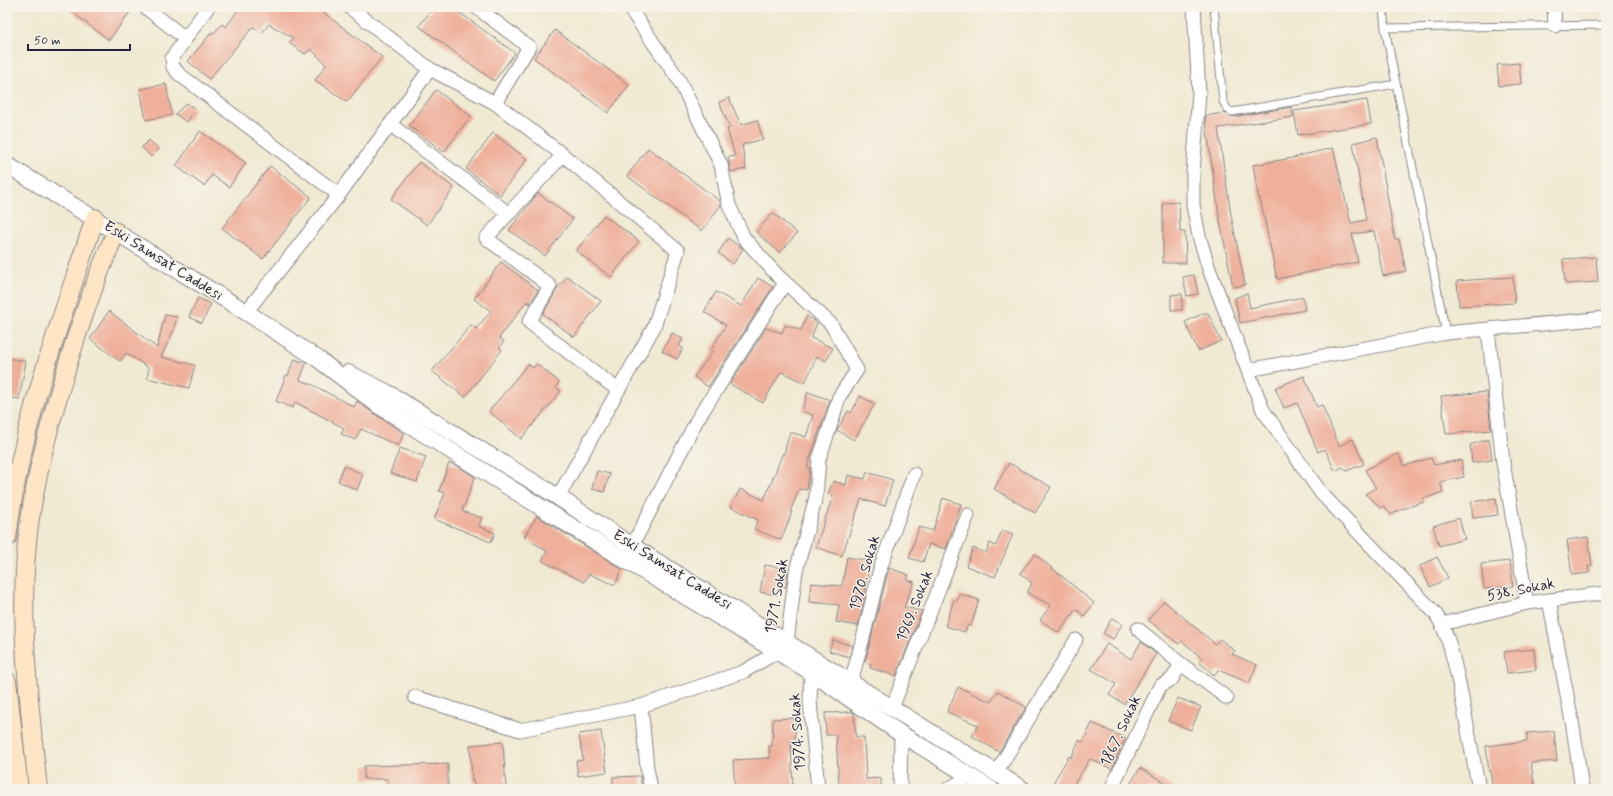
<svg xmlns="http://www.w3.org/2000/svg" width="1613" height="796" font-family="Mynerve,sans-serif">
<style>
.building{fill:#efb09b}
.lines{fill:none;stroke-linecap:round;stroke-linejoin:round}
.service-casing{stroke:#898687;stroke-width:9}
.minor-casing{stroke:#898687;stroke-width:15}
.tertiary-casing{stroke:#898687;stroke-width:18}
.secondary-casing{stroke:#898687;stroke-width:20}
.service{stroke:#fff;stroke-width:7}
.minor{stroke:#fff;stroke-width:13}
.tertiary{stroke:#fff;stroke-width:16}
.secondary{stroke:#fde5c5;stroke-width:18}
.labels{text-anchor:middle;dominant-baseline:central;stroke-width:3;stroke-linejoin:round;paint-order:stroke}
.street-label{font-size:15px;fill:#22223b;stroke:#f7f3e8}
</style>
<rect width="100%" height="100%" fill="#f7f3e8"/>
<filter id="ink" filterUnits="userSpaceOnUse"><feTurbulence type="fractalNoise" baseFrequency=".025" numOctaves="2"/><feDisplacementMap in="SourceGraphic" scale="8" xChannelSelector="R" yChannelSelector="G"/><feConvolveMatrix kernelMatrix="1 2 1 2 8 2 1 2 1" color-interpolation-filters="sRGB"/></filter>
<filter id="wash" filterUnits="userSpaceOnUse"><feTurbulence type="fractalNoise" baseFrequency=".012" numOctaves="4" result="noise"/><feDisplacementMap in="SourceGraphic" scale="16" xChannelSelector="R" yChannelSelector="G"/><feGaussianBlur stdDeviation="0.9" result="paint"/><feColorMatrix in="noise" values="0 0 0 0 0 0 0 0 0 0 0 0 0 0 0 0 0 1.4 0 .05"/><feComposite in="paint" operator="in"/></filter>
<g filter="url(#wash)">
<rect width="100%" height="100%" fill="#f0ead3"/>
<g id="blocks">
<!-- building -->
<g class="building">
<polygon points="65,7 124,7 130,12 109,40"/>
<polygon points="240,7 316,7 382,57 347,102 315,80 326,65 311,49 305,54 289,43 293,38 269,24 262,33 253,27 209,79 188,61 212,32 213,34 222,24 226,27"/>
<polygon points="434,7 452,7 515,53 494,81 419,26"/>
<polygon points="555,30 629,85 608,113 534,58"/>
<polygon points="1519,63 1521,84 1499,86 1497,65"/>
<polygon points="166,84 172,115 146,120 140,89"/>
<polygon points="436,90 471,116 444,152 409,126"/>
<polygon points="729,98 741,125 757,120 763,139 742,145 746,169 731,172 728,157 735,156 727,129 730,128 719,102"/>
<polygon points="1367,100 1371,124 1298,135 1294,111"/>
<polygon points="187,103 195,109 187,122 175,114"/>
<polygon points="1292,107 1293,117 1218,128 1231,215 1245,285 1233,287 1219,216 1205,116 1225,113 1233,117"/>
<polygon points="200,131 246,163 229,187 212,175 204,186 176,166"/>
<polygon points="493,133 527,159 500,195 466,169"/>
<polygon points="1377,137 1395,240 1399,239 1406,271 1383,276 1374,231 1352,234 1358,262 1277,279 1260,198 1259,199 1253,165 1298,157 1298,156 1333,148 1351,223 1366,220 1353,143"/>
<polygon points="149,140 159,149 151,157 142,147"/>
<polygon points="648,148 720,201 721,205 702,231 627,176"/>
<polygon points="419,162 454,188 427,225 391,199"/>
<polygon points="270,166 311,197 263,259 222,228"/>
<polygon points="538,193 573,219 545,256 509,230"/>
<polygon points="1179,202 1180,232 1185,232 1186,263 1163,263 1163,203"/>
<polygon points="773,213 797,233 780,253 756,232"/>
<polygon points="604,215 639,241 611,277 576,251"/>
<polygon points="728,238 743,249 733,264 718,253"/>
<polygon points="1596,257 1598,282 1565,284 1563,259"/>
<polygon points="501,262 538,290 530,304 527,301 499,338 504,341 499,348 502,350 465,397 432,371 471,325 476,329 491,311 474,299"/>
<polygon points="1194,275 1198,294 1187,296 1183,277"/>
<polygon points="567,276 601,301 574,337 543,314 557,289"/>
<polygon points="1513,277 1515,303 1459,306 1457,281"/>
<polygon points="758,278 773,287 708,387 694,377 713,351 711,350 726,325 704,312 716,292 741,306"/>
<polygon points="1247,293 1250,308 1303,297 1305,310 1240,323 1235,298"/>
<polygon points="1182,294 1182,310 1171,310 1171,295"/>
<polygon points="198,298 211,304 202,323 189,317"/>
<polygon points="109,311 157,348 165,315 177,317 173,332 161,357 195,365 189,388 147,378 149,368 126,353 120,361 90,339"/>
<polygon points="1204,313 1208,313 1221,341 1198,351 1185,322"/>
<polygon points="807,316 817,323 811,338 833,348 826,361 817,356 805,383 781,372 763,403 730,384 766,328 782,333 785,325 801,330"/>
<polygon points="672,333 683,339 679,346 683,348 677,359 662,351"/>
<polygon points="7,358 26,361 19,399 7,397"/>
<polygon points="294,359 306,363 300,380 313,385 354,407 357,401 373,413 404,433 398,446 361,429 355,440 341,434 344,428 295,402 293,408 276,401 286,375 288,376"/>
<polygon points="528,364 533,368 537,364 559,382 556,387 561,391 521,439 489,411"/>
<polygon points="1304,376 1317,407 1322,405 1339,446 1353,439 1364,464 1346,471 1343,467 1335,471 1325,449 1318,452 1297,403 1284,408 1275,388"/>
<polygon points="808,392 830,400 807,467 810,468 807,490 799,489 790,512 792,512 781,540 754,529 758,520 731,507 740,489 764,500 783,453 784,454 790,432 806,437 813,415 802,411"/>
<polygon points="1487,392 1491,430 1446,434 1441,396"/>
<polygon points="860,396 875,404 854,440 837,430 848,411 851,413"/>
<polygon points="1489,439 1492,460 1472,463 1470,445"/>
<polygon points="400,448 426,457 417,482 390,473"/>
<polygon points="1398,454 1404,466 1431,458 1434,465 1461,460 1464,477 1440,482 1443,492 1423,499 1424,502 1402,509 1391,515 1384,506 1381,508 1365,494 1376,488 1365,470"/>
<polygon points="449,463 459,467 475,477 462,511 482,518 479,526 495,533 491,542 434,519 445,493 439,491"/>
<polygon points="1009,463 1051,487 1035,513 994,489"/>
<polygon points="344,466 363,474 357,490 338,481"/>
<polygon points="597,471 610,474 604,492 592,489"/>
<polygon points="867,472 893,480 885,506 861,499 842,556 816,547 833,495 828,494 833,481 846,485 848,475 865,479"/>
<polygon points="943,498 961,504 946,549 929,544 923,562 909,558 919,527 933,531"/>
<polygon points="1496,498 1498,515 1473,518 1471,502"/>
<polygon points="537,516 622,569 615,585 589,574 584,582 542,561 547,551 524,537"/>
<polygon points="1459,518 1465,539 1439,546 1433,526"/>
<polygon points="1002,530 1013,534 995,577 966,566 973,548 986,553 990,543 996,546"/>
<polygon points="1588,537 1592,566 1588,566 1589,573 1572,575 1567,540"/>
<polygon points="1035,554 1094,603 1084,616 1076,609 1059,633 1040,620 1051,605 1027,593 1032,583 1020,573"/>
<polygon points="847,557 870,561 863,605 858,626 836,622 839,605 809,602 811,583 842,586"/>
<polygon points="1437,557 1448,578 1430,587 1420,566"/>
<polygon points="1510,561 1513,586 1484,589 1481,564"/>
<polygon points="765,565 788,569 786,587 779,586 777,595 760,592"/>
<polygon points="889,568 909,575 907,580 914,582 904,607 922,611 896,676 870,668 871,664 865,662"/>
<polygon points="959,594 979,600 971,626 968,625 965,632 945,626 954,600 957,601"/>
<polygon points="1164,601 1215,644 1220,639 1235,651 1232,654 1257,665 1249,683 1218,670 1214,675 1199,662 1203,659 1182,641 1179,644 1148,620"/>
<polygon points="1112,618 1122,624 1113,639 1103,633"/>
<polygon points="833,640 853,646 849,657 829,651"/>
<polygon points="1141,642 1156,654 1124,704 1109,695 1116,684 1091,669 1107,644 1131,659"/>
<polygon points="1534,649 1536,670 1507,673 1504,652"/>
<polygon points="958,687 991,702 998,691 1026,707 999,752 972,736 978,725 947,712"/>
<polygon points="1178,698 1201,707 1191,730 1168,721"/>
<polygon points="852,712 854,713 856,737 864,737 866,779 881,778 881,789 839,789 836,735 826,735 825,713"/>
<polygon points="795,718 795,741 791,741 793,789 735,789 733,760 770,758 769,746 772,746 773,719"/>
<polygon points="1092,723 1125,738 1112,769 1090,759 1071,789 1066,789 1053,783 1069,756 1071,758 1079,740 1083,742"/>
<polygon points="601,731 607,772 578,776 576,761 583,760 579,734"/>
<polygon points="1554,731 1557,761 1531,763 1535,789 1493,789 1490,771 1489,772 1486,746 1527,741 1527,733"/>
<polygon points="503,742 506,789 475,789 474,782 472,782 470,745"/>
<polygon points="448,764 448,789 390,789 390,787 388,787 388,779 364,779 364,766"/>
<polygon points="1140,768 1176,789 1127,789"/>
<polygon points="640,776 642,789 613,789 613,777"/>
</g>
</g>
</g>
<g filter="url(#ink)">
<use href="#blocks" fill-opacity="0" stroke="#898687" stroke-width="1"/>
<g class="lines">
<defs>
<g id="service">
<polyline points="1214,7 1223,101 1227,109 1232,112 1396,84"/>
<polyline points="1383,7 1385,28"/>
<polyline points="1446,333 1385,28 1606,25"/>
</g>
<g id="minor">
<polyline points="145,7 185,38"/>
<polyline points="208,7 172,58 173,67 179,74 339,195"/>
<polyline points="349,7 430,69"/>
<polyline points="476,7 529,47 495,103"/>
<path d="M1194 7 1199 93 1193 173V205L1199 236 1209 269 1263 410 1321 493 1435 613C1449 634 1453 658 1459 683 1466 718 1472 754 1479 789"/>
<polyline points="1554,7 1555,26"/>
<polyline points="391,125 508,213"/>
<polyline points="563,155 486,238 550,286 529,322 618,390"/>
<polyline points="246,312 339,195 430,69 495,103 563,155 678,251 654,327 558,497"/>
<polyline points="1488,330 1503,462 1527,603"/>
<polyline points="1248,370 1446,333 1606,318"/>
<polyline points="632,546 697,420 785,283"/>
<polyline points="1549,600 1573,727 1582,789"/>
<polyline points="1442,624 1527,603 1606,593"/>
<polyline points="1138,629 1181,664"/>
<polyline points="811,672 810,701 818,789"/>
<polyline points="851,682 864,634 880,569 914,474"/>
<polyline points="415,697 520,730 641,706 743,672 777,652 787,642 796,571 816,497 819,459 828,433 839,397 857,370 831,324 777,275 744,238 729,205 721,165 692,106 679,80 630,9"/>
<polyline points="641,706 647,768 651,789"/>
<polyline points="892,708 968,515"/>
<polyline points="996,773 1076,640"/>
<polyline points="900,789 901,734"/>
<polyline points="948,789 969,777"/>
<polyline points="1111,789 1160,686 1172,679 1181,664 1227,698"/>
</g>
<g id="tertiary">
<polyline points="7,165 246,312 318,359 378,405 625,560 811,672 901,734 991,789"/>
<polyline points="348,373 386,392 558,497 632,546 1022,789"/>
</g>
<g id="secondary">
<path d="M7 538C20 427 60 324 95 218"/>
<polyline points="7,681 19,789"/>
<path d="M38 789C30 711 20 632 26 554 30 500 43 448 58 397 74 341 93 285 116 232"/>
</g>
</defs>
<!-- service casing -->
<use href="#service" class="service-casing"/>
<!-- minor casing -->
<use href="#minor" class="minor-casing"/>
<!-- tertiary casing -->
<use href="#tertiary" class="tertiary-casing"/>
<!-- secondary casing -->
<use href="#secondary" class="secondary-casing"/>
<!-- service -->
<use href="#service" class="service"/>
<!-- minor -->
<use href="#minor" class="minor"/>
<!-- tertiary -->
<use href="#tertiary" class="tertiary"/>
<!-- secondary -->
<use href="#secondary" class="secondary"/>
</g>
</g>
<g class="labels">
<!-- street labels -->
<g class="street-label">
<text transform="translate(163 261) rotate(32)">Eski Samsat Caddesi</text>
<text transform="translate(672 570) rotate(32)">Eski Samsat Caddesi</text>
<text transform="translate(865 573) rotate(-74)">1970. Sokak</text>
<text transform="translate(1521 590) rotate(-11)">538. Sokak</text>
<text transform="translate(777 596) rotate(-80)">1971. Sokak</text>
<text transform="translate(915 606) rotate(-68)">1969. Sokak</text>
<text transform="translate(1121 731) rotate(-65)">1867. Sokak</text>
<text transform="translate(798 732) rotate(-94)">1974. Sokak</text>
</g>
</g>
<!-- margin -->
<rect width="1613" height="796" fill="none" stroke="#f7f3e8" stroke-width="24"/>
<!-- scale -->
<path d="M28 44v6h102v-6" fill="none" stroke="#22223b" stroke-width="2"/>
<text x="34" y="44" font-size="12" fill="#22223b" stroke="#f7f3e8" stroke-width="3" paint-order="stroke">50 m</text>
</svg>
